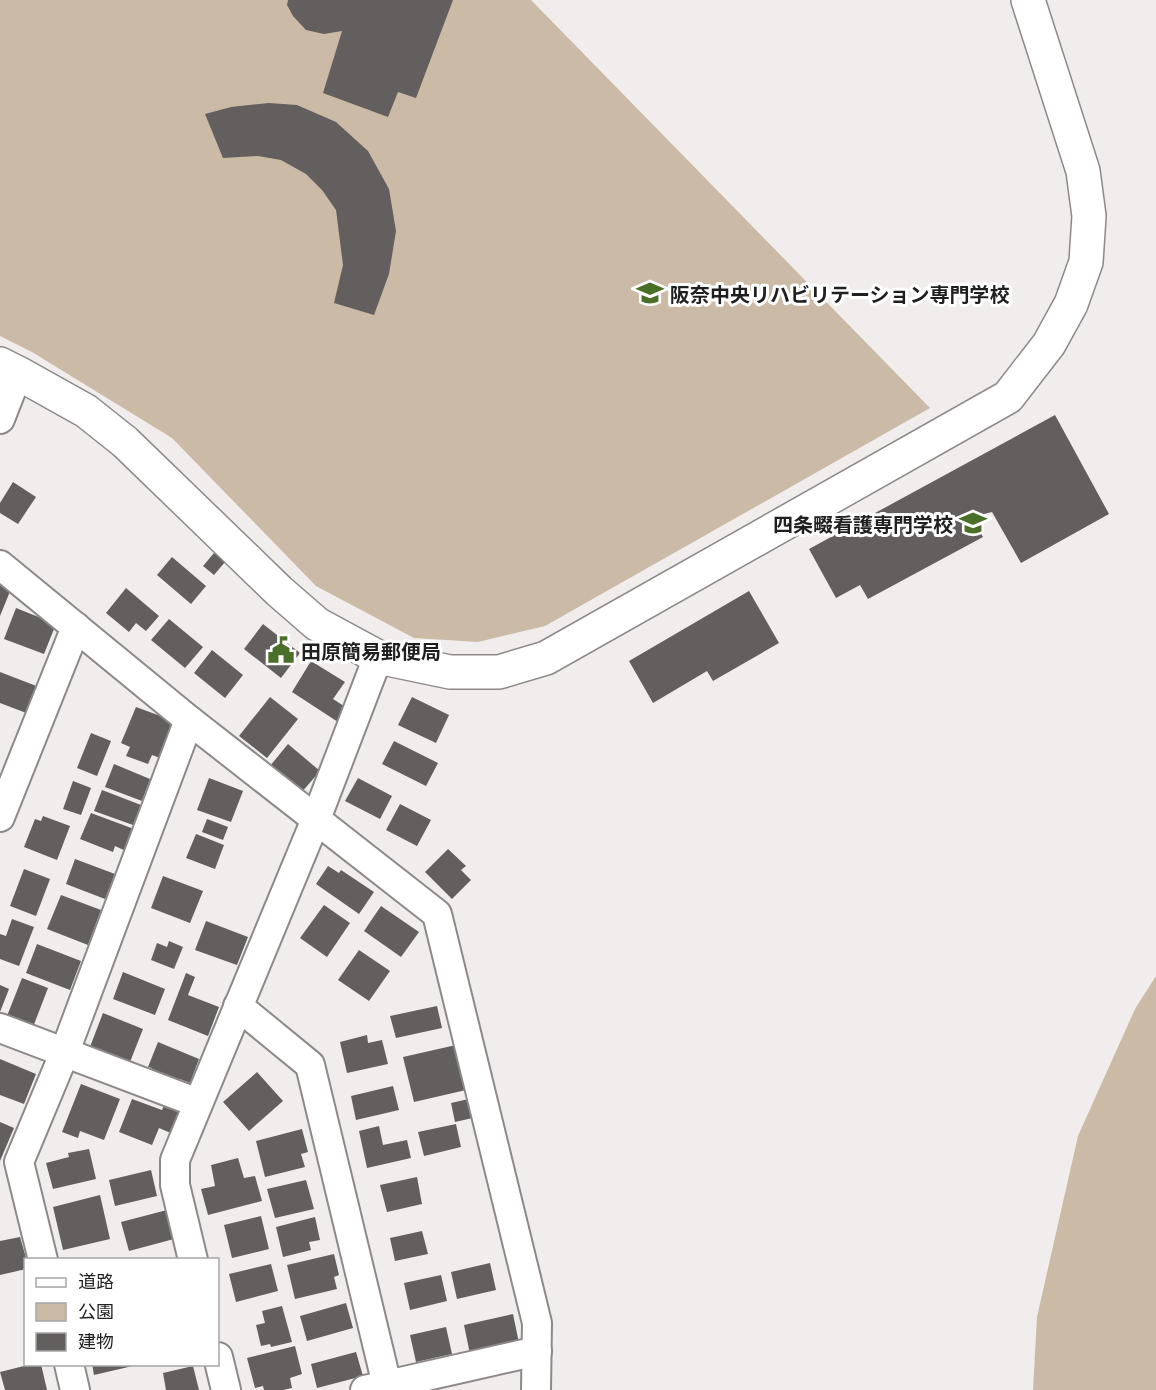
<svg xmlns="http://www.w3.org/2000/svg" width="1156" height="1390" font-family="Georgia,'Noto Sans JP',serif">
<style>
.green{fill:#cbbaa5}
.building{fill:#625f5e}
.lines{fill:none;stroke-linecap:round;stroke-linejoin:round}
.street-casing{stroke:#8d8989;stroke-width:32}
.secondary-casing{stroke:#8d8989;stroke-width:36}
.street{stroke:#fff;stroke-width:28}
.secondary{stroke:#fff;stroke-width:33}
.labels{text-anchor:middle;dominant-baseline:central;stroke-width:6;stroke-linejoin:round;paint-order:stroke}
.poi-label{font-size:20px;font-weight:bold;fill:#201f1f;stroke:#fff;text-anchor:start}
</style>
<rect width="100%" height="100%" fill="#f0edec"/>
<!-- green -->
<g class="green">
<polygon points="0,0 531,0 930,408 545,626 478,642 414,638 316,586 172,438 32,352 0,336"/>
<polygon points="1156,976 1156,1390 1033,1390 1037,1317 1078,1136 1135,1009"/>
</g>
<!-- building -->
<g class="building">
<polygon points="288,0 453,0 416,98 398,92 388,117 323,93 342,31 324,34 306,30 293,16 287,5"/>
<polygon points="269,103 297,105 336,122 368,151 389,189 396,231 389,274 374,315 334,303 343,265 336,210 322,190 306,174 281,160 258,156 223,158 205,114 231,107"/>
<polygon points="1055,415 1109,514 1021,563 992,512 972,517 983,537 868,599 860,585 836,598 809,549"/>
<polygon points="13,482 36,497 18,524 0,513 0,503"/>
<polygon points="214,553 225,562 214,575 203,566"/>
<polygon points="172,557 206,586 191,604 157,575"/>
<polygon points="0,585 11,589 0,616"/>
<polygon points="126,588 159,616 146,631 136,623 129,632 106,613"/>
<polygon points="749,591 779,643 713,681 707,671 653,703 629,661"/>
<polygon points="16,608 56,624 44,654 4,639"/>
<polygon points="169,619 203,647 185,668 151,640"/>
<polygon points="263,624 300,653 281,678 244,649"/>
<polygon points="212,650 243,675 225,698 194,673"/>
<polygon points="311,661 345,682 333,699 347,708 338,722 292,692"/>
<polygon points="0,672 39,687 29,714 0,703"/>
<polygon points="270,697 298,719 267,758 239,736"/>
<polygon points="412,697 449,715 436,743 398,725"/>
<polygon points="136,707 174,721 160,758 152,755 148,764 126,756 130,747 121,743"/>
<polygon points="91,733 111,741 97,776 77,768"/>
<polygon points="394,741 438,763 426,786 382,764"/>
<polygon points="288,744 320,771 301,793 270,766"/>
<polygon points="114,764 150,779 142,801 105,787"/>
<polygon points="209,778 243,791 231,822 197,810"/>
<polygon points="358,778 392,796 380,819 345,801"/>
<polygon points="73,781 91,788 81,815 63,809"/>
<polygon points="102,790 141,805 133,825 94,811"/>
<polygon points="400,804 431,820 417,846 386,830"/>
<polygon points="91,813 134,829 126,851 115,846 113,852 80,839"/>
<polygon points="43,816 70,826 57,860 24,847 35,819 41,821"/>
<polygon points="207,819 228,827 223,840 202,832"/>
<polygon points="196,834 224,845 215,869 186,858"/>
<polygon points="448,849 466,866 461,870 471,880 452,899 425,872"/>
<polygon points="75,859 115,874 105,899 66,884"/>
<polygon points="328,866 339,873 341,870 374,892 359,914 316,884"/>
<polygon points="24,869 50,879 36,916 10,906"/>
<polygon points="163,876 203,891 190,923 151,908"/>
<polygon points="61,895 101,910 88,945 47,929"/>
<polygon points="324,905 350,923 327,957 300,938"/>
<polygon points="381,906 419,932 401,957 364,931"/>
<polygon points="12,919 34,927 19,966 0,959 0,934 6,936"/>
<polygon points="206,921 248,937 237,965 195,950"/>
<polygon points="169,941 183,947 174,969 151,960 157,943 167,947"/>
<polygon points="37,944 81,961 70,990 26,973"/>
<polygon points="359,950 390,971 369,1001 338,980"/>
<polygon points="123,972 165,989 155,1015 113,999"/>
<polygon points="186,973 195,977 188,995 219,1007 208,1036 168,1020"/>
<polygon points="22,978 48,988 33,1027 7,1016"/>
<polygon points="0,985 9,989 0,1012"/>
<polygon points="437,1006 442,1028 396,1038 390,1016"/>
<polygon points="103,1013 143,1029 128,1067 88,1052"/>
<polygon points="367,1035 368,1043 382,1040 388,1064 347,1073 340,1042"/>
<polygon points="158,1042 199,1059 190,1083 180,1079 178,1085 150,1074 152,1068 148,1067"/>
<polygon points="456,1045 466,1090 414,1102 403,1057"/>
<polygon points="0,1059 36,1074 24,1104 0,1095"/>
<polygon points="257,1072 283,1101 249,1131 223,1102"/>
<polygon points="81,1084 120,1099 104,1140 80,1131 78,1138 62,1132"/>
<polygon points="393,1086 399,1110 356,1120 351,1096"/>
<polygon points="473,1098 477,1117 455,1122 451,1103"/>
<polygon points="132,1099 162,1110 165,1103 182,1110 173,1134 159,1128 152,1145 119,1132"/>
<polygon points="0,1122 14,1128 0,1161"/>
<polygon points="456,1124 461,1147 424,1156 418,1132"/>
<polygon points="379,1126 383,1145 407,1140 411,1158 367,1168 359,1131"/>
<polygon points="302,1129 308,1152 301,1154 305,1167 265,1177 256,1141"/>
<polygon points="89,1149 96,1179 53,1189 46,1163 69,1157 68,1153"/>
<polygon points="238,1158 244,1178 255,1176 262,1201 208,1215 201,1189 215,1186 211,1165"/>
<polygon points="151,1170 157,1196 115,1206 109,1180"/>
<polygon points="417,1177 422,1204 387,1212 380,1185"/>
<polygon points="306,1180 314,1209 275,1218 267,1189"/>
<polygon points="100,1195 110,1239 63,1250 53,1207"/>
<polygon points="167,1210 174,1239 129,1251 121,1222"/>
<polygon points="261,1216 269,1249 232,1258 224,1225"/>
<polygon points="315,1217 320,1240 309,1242 311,1250 283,1257 276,1227"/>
<polygon points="422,1231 428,1254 395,1261 390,1238"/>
<polygon points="20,1237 26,1258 26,1269 0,1275 0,1241"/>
<polygon points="334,1254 339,1275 334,1277 337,1289 295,1299 287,1265"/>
<polygon points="490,1263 496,1290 457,1299 451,1272"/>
<polygon points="271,1264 278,1291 236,1302 229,1274"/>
<polygon points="441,1275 447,1301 410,1310 404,1283"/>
<polygon points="346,1303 353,1328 307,1341 300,1316"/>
<polygon points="282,1306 292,1342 271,1347 270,1344 261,1346 256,1325 265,1323 262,1311"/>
<polygon points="513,1314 519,1343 470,1354 464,1325"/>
<polygon points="446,1327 452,1354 416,1362 410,1335"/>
<polygon points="295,1346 302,1374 290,1378 292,1388 283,1390 264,1390 263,1386 255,1388 247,1358"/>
<polygon points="356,1352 363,1376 317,1388 311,1364"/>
<polygon points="32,1364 41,1364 47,1390 5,1390 0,1372"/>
<polygon points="92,1364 137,1364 137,1365 94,1375"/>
<polygon points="193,1366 199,1390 166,1390 163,1373"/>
</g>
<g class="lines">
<defs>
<g id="street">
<polyline points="0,419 18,373"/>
<polyline points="0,565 189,720 437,914 537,1323 536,1390"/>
<polyline points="0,817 76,627"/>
<polyline points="238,1006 310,1065 387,1385"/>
<polyline points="0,1028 198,1103"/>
<polyline points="43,1260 19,1162 64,1054 189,720"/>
<polyline points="193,1260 175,1185 175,1160 316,819 378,657"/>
<polyline points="218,1357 226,1390"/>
<polyline points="69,1364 75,1390"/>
<polyline points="365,1390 537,1351"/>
</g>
<polyline id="secondary" points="0,364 18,373 86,411 125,442 279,591 317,624 378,657 450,672 499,672 546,658 1008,397 1049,344 1071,304 1086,262 1089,216 1083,171 1028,0"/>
</defs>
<!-- street casing -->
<use href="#street" class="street-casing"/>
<!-- secondary casing -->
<use href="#secondary" class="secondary-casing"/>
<!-- street -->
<use href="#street" class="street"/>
<!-- secondary -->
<use href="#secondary" class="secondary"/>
</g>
<!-- icons -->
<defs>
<symbol id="university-bare" viewBox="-9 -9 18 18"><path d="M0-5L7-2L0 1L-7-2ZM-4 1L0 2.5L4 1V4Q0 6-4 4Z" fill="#4a6f28" stroke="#fff" stroke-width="2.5" paint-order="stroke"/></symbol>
<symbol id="civic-bare" viewBox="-9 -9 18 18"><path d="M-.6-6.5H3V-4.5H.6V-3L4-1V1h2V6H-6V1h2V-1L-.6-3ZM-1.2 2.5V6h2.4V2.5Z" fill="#4a6f28" stroke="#fff" stroke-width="2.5" paint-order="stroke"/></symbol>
</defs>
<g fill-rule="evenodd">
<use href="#university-bare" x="631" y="274" width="38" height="38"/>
<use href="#university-bare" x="954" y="504" width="38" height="38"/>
<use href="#civic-bare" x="262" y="631" width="38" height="38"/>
</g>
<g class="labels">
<!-- poi labels -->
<g class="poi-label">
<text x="670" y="293">阪奈中央リハビリテーション専門学校</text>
<text x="953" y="523" text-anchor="end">四条畷看護専門学校</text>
<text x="301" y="650">田原簡易郵便局</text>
</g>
</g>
<!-- legend -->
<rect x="24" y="1258" width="195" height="108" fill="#ffffff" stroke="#a6a5a5" stroke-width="1.5"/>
<rect x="36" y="1278" width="30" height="9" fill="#ffffff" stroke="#a6a5a5" stroke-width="1.5"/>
<text x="78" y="1288" font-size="18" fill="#201f1f">道路</text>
<rect x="36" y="1303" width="30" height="18" fill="#cbbaa5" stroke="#a6a5a5" stroke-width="1.5"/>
<text x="78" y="1318" font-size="18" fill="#201f1f">公園</text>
<rect x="36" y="1333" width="30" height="18" fill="#625f5e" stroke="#a6a5a5" stroke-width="1.5"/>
<text x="78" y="1348" font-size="18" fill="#201f1f">建物</text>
</svg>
